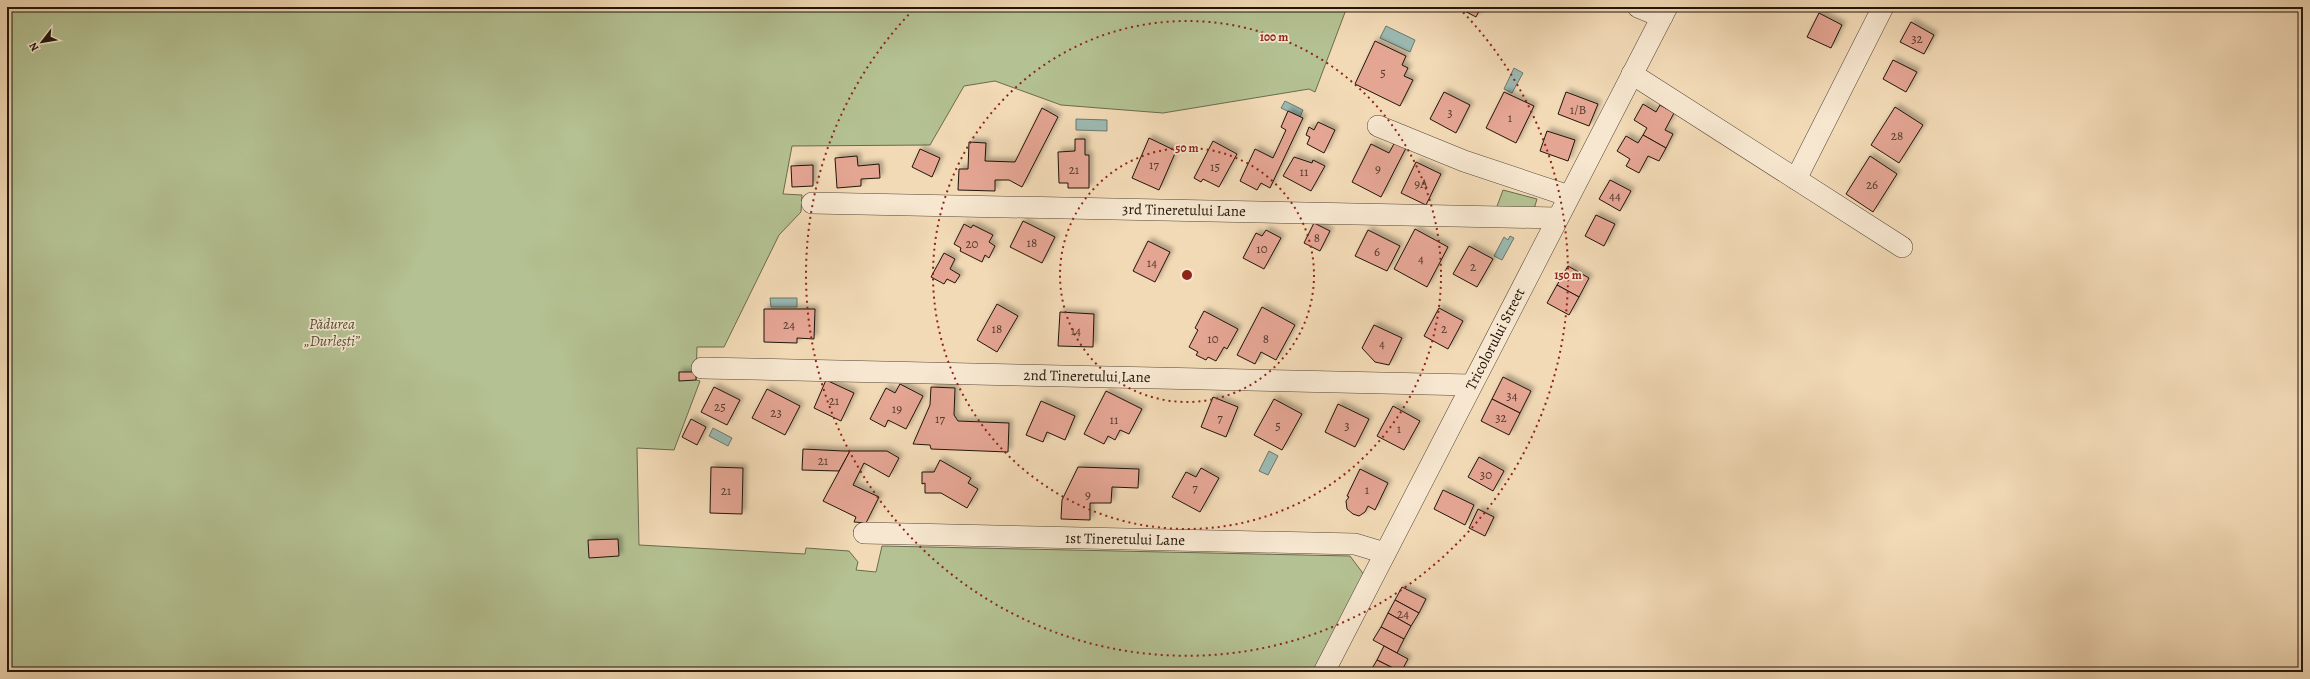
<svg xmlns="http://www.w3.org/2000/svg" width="2310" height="679" font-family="Alegreya,serif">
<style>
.green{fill:#b4c192;stroke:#6a6b4e}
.water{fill:#9cbab3;stroke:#6b786f}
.building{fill:#e4a593;stroke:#21150a;filter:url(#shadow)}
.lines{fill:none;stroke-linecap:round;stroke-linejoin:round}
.minor-casing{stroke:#554635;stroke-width:22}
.minor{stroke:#f7e7d0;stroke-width:21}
.ring{fill:none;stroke:#8f2418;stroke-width:2;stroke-dasharray:2 4}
.labels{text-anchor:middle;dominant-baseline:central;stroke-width:3.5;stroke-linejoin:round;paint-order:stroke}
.number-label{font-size:13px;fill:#52392c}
.street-label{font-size:15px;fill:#21150a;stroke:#f7e7d0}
.park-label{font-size:15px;font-style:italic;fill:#54513a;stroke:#f7e7d0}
.centre{fill:#8f2418;stroke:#f7e7d0;stroke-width:2}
.ring-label{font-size:12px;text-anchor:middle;font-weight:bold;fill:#8f2418;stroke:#f7e7d0;stroke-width:3.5;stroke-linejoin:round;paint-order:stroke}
</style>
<defs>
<filter id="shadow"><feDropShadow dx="3.5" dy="-3.5" stdDeviation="2" flood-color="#0004"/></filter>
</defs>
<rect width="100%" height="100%" fill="#f2dab6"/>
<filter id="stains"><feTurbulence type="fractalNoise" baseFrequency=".005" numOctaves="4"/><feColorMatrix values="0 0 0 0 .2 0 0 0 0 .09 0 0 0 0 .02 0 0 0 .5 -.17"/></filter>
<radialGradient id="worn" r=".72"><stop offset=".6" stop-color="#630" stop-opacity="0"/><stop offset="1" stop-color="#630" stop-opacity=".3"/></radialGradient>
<!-- green -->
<g class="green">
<polygon points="7,7 1347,7 1315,92 1309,89 1163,113 1061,105 995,81 964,86 930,145 792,146 783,194 802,195 801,212 779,235 724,347 697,347 696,380 700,381 674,450 637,448 639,545 805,554 806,548 849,551 858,562 856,570 876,572 882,546 1350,556 1365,576 1315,672 7,672"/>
<polygon points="1503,190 1537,199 1534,209 1496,209"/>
</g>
<!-- water -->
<g class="water">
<polygon points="1386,26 1415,40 1410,52 1380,38"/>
<polygon points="1514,68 1523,73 1512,93 1504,89"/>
<polygon points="1285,101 1303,110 1300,117 1281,108"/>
<polygon points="1076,119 1107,120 1107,131 1076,130"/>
<polygon points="1510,236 1514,238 1502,260 1494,256 1504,237 1508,240"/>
<polygon points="770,298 797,298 797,307 771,307"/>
<polygon points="713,428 732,438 728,446 709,436"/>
<polygon points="1269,451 1278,456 1268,475 1259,471"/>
</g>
<!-- building -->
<g class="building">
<polygon points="1457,7 1481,7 1476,17"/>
<polygon points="1819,13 1842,25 1831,48 1807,37"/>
<polygon points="1911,22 1934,35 1924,54 1900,42"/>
<polygon points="1375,41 1406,56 1402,65 1408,68 1404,76 1413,80 1400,106 1355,84"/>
<polygon points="1893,60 1917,72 1906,92 1883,79"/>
<polygon points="1444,92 1470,105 1456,133 1430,119"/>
<polygon points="1504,92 1534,106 1516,143 1486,128"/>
<polygon points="1566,92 1598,104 1589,126 1558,114"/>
<polygon points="1643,104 1656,112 1660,105 1674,113 1665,130 1673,134 1666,148 1643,135 1647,128 1634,120"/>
<polygon points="1895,107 1923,125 1899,163 1871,145"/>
<polygon points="1042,108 1058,117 1022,187 1009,180 995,180 995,191 958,190 959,169 968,169 969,142 986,143 985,161 1015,162"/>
<polygon points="1288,111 1303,118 1270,188 1261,183 1257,190 1240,181 1255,149 1273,158 1286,130 1281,127"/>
<polygon points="1318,122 1335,130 1324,153 1307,144 1310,137 1306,135 1309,127 1314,130"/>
<polygon points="1547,131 1575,140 1568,161 1540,151"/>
<polygon points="1643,135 1666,148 1659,161 1648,156 1639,173 1626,166 1630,159 1617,151 1626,136 1638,143"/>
<polygon points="1149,138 1176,151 1159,190 1132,178"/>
<polygon points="1075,139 1085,139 1085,155 1089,155 1089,188 1068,188 1068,183 1059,183 1058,152 1075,151"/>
<polygon points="1213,141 1237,154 1219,187 1203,179 1201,182 1194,178"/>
<polygon points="1395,142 1406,148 1381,197 1352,182 1371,144 1389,153"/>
<polygon points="920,149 940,158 932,177 912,167"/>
<polygon points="857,156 858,166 879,164 880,178 861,179 861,186 837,188 835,158"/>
<polygon points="1870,156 1897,174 1873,212 1846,194"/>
<polygon points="1294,157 1312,163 1313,160 1325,166 1311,191 1283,176"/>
<polygon points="1416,162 1441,174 1426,205 1401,193"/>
<polygon points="813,165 813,186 792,187 791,166"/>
<polygon points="1610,180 1631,191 1620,211 1599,199"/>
<polygon points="1596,215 1615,224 1604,246 1585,236"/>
<polygon points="1023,221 1055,237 1042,263 1010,247"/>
<polygon points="1314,223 1330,231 1320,251 1304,243"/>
<polygon points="964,224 971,228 973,225 993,235 989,242 995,246 989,258 985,255 982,262 960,251 961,248 954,244"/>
<polygon points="1415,229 1448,247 1427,287 1394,269"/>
<polygon points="1266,230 1281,238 1264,269 1243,258 1256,233 1262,236"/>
<polygon points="1368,230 1400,246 1387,271 1355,256"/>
<polygon points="1148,241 1170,252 1155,282 1133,271"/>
<polygon points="1469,246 1493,259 1477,287 1453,274"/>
<polygon points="944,253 955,259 950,269 960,275 955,283 947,279 944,284 931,277"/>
<polygon points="1568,266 1589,278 1579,297 1557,285"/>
<polygon points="1557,285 1579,297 1569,315 1547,303"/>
<polygon points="997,304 1018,316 997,352 977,340"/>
<polygon points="1262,307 1295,325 1276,360 1261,352 1255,364 1237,355"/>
<polygon points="1439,308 1463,321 1448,349 1424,336"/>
<polygon points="764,309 815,309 814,339 797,338 797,343 764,342"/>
<polygon points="1204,311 1238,329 1227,349 1224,347 1216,361 1208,357 1206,360 1196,355 1198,352 1189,347 1198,330 1195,328"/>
<polygon points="1060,312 1094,314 1093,347 1058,346"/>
<polygon points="1374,325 1402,338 1389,365 1375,362 1362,348"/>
<polygon points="679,372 696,372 696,380 679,381"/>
<polygon points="1503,377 1531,391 1520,413 1492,399"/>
<polygon points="826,380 854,393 841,421 814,408"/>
<polygon points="900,384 923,396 906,429 888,420 885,427 870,419 886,388 895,393"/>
<polygon points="714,387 740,400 727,425 701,412"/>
<polygon points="931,387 955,388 954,415 958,421 1009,423 1008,452 931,449 930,445 913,444 930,405"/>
<polygon points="767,389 800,406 785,435 752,418"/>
<polygon points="1106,391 1142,409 1129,434 1120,430 1115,440 1108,436 1104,444 1084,434"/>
<polygon points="1213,397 1238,407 1226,437 1201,427"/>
<polygon points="1274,399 1302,414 1282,450 1254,435"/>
<polygon points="1492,399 1520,413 1509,435 1481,421"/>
<polygon points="1041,401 1075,416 1065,440 1047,432 1043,442 1026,435"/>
<polygon points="1338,404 1369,419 1355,447 1325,432"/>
<polygon points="1393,406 1420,421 1404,450 1377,436"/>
<polygon points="691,419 706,427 697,445 682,437"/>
<polygon points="803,449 843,451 850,451 839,471 802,470"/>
<polygon points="850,451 887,451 899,458 889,477 864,463 853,485 879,497 866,523 854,522 856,517 823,501"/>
<polygon points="1479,457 1504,471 1493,491 1468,477"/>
<polygon points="940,460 971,478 968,483 978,489 967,508 941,493 925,493 925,483 922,484 922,472 934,472"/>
<polygon points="711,467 743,468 742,514 710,513"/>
<polygon points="1078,467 1139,469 1138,488 1112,487 1111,503 1090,503 1090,520 1061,519 1062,500"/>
<polygon points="1201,468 1219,478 1200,512 1172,497 1186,472 1196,477"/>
<polygon points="1360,469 1388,483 1375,510 1368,506 1365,512 1359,516 1353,514 1347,509 1346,501 1349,497 1347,496"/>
<polygon points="1443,490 1474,505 1465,525 1434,509"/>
<polygon points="1478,509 1494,517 1485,536 1469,528"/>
<polygon points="618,539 619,556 589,558 588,540"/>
<polygon points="1402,587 1426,599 1419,613 1395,600"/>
<polygon points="1395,600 1419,613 1411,626 1388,613"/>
<polygon points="1388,613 1411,626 1404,639 1381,627"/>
<polygon points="1381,627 1404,639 1397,653 1373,640"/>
<polygon points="1384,646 1408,659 1401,672 1377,660"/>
<polygon points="1377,660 1401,672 1370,672"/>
</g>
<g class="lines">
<defs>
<g id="minor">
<polyline points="1638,7 1662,17"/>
<polyline points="1632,74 1902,247"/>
<polyline points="1378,126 1464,161 1569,196"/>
<polyline points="1796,179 1883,7"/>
<polyline points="812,203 1556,218"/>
<polyline points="702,368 1471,385"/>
<polyline points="864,533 1355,544 1385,553"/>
<polyline points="1324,672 1667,7"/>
</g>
</defs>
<!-- minor casing -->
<use href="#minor" class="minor-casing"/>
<!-- minor -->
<use href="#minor" class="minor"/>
</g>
<!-- distance rings -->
<g class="ring">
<circle cx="1187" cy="275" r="127"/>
<circle cx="1187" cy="275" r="254"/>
<path d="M1459 8A381 381 0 1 1 915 8"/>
</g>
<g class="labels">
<!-- number labels -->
<g class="number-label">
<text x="1917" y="38">32</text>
<text x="1383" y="72">5</text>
<text x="1578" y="109">1/B</text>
<text x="1450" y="112">3</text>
<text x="1510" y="117">1</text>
<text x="1897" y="135">28</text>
<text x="1154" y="164">17</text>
<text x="1215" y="166">15</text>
<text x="1378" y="168">9</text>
<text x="1074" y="169">21</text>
<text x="1304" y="171">11</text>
<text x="1421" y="183">9A</text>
<text x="1872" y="184">26</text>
<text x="1615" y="195">44</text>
<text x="1317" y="237">8</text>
<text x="1032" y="242">18</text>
<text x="972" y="243">20</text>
<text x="1262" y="248">10</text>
<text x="1377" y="251">6</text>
<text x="1421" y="258">4</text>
<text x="1152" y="262">14</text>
<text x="1473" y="266">2</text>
<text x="789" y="324">24</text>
<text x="997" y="328">18</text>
<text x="1444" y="328">2</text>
<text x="1076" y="330">14</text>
<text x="1213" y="338">10</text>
<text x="1266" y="338">8</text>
<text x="1382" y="343">4</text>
<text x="1512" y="395">34</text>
<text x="834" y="400">21</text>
<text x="720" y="406">25</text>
<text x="897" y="408">19</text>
<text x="776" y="412">23</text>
<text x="1220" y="417">7</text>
<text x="1501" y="417">32</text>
<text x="940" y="418">17</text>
<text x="1114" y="419">11</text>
<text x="1278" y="425">5</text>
<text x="1347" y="425">3</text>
<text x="1399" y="428">1</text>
<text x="823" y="460">21</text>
<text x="1486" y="474">30</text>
<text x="1195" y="487">7</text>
<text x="1367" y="489">1</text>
<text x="726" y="490">21</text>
<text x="1088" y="494">9</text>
<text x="1403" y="613">24</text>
</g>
<!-- street labels -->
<g class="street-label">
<text transform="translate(1184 210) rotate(1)">3rd Tineretului Lane</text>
<text transform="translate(1495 339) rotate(-63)">Tricolorului Street</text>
<text transform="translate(1087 376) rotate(1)">2nd Tineretului Lane</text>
<text transform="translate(1125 539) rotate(1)">1st Tineretului Lane</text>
</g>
<!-- park labels -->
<g class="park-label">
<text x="332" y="324">Pădurea<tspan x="332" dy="17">„Durlești”</tspan></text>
</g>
</g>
<circle cx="1187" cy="275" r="6" class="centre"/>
<g class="ring-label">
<text x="1274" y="41">100 m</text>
<text x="1187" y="152">50 m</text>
<text x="1568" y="279">150 m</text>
</g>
<!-- margin -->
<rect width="2310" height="679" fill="none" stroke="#f2dab6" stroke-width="24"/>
<rect x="8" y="8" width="2294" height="663" fill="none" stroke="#21150a" stroke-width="2"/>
<rect x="12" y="12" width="2286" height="655" fill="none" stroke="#21150a"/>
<!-- north arrow -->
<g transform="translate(42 42) rotate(239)" stroke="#f7e7d0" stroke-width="3" paint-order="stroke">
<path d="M0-3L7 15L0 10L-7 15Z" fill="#21150a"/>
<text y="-6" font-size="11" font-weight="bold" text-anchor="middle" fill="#21150a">N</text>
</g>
<rect width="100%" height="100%" filter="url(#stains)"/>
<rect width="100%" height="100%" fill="url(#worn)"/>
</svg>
